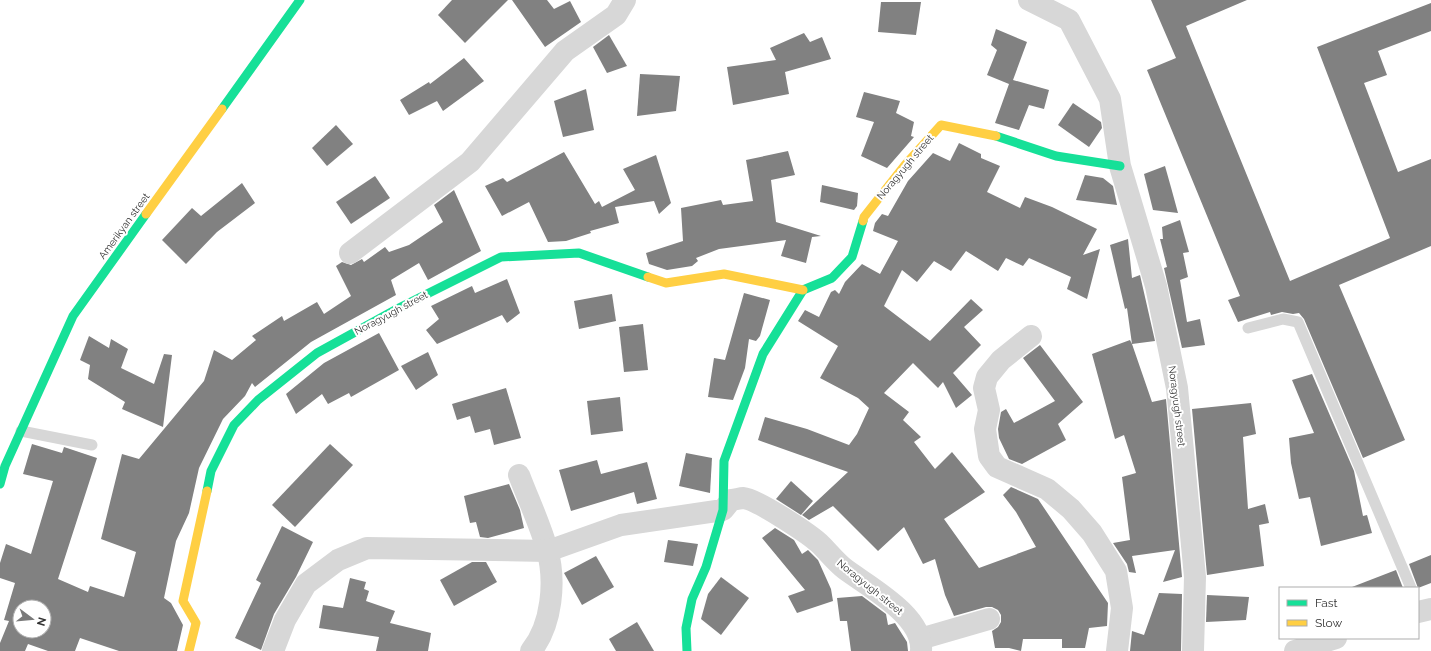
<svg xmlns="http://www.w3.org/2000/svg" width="1431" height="651" font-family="Raleway,sans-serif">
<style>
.building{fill:#818181;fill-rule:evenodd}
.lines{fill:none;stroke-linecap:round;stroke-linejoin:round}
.lane{stroke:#d7d7d7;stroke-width:11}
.street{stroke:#d7d7d7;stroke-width:22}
.fast{stroke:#16e098;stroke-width:9}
.slow{stroke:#ffcf43;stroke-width:9}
.labels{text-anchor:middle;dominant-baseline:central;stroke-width:4;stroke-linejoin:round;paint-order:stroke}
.street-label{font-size:10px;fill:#333;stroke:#fff}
</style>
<rect width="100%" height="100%" fill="#fff"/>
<!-- building -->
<g class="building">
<polygon points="452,0 508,0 465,43 438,15"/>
<polygon points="512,0 547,0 554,9 570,1 581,22 545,47"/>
<polygon points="1151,0 1247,0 1186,26 1290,281 1390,238 1317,47 1431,3 1431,31 1378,51 1387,75 1364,83 1398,172 1431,159 1431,246 1339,285 1405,440 1363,458 1304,319 1299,313 1293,314 1282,312 1271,315 1270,312 1238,322 1228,300 1240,296 1147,70 1176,58"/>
<polygon points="881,2 921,2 916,35 878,32"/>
<polygon points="996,29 1027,42 1013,80 1049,90 1044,109 1029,105 1019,130 995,123 1009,84 987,75 997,50 991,45"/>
<polygon points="804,33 810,42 822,37 831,59 785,72 789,94 733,105 727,67 776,60 770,48"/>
<polygon points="609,35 627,66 607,73 593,47"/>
<polygon points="464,58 484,81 443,111 437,101 409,115 400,100 429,82 430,84"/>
<polygon points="640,74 680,76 676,111 637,116"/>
<polygon points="586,89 594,130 563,137 554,101"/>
<polygon points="864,92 900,101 896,113 914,122 911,136 914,137 887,168 861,156 874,122 856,117"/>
<polygon points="1073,103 1101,122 1102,128 1089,147 1058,125"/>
<polygon points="336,125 353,144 327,166 312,148"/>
<polygon points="959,143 981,154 981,158 1000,166 987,192 1020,208 1025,197 1052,207 1097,229 1083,255 1100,249 1087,299 1067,289 1071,277 1029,258 1023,266 1006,258 998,271 966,251 951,271 934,261 917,282 902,270 884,306 930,341 971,299 983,310 964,327 981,345 953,373 972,395 956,408 943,382 938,388 913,363 884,393 909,412 903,420 921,437 914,442 935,469 952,452 985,492 944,519 979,568 1036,547 1016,512 1003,495 1011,487 1038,499 1108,603 1107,626 1089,628 1085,648 1062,648 1062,639 1023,639 1021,651 1009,648 995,648 992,631 998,627 1001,622 1001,615 998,610 992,607 986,607 954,616 945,595 935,559 923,564 904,527 878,551 833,506 809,520 802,515 848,472 758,440 765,417 807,429 849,445 857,434 869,408 858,398 820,378 838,346 798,321 805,310 819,317 831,292 835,290 839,294 845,282 862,264 880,274 898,241 873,231 875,223 882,214 888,216 908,181 933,153 950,161"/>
<polygon points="788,151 795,175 771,180 776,222 821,236 812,237 806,263 781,256 786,240 719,249 696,258 698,261 692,266 667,270 649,264 646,253 683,241 681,208 721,200 723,205 753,201 746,160"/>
<polygon points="564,152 595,204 599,201 602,207 635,190 623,169 656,155 671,203 659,214 654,201 615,207 619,223 590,231 591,233 566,241 548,242 529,202 502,216 485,186 503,178 507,182"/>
<polygon points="1165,166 1172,191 1178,213 1153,210 1144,174"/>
<polygon points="1085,175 1103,178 1113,186 1117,205 1076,200"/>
<polygon points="375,176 390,198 351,224 336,202"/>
<polygon points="242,183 255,203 217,232 186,264 162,240 192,208 201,216"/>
<polygon points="822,185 858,193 857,206 854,210 820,202"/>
<path d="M454 190 481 251 428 280 419 263 391 280 396 295 311 342 255 387 252 383 245 396 223 419 199 468 189 513 176 541 164 598 171 603 183 625 177 651H119L80 638 75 651H48L28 644 25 651H0V643L9 621 4 620 15 583 0 578V563L6 544 31 554 53 481 23 474 32 444 62 453 64 447 97 458 58 579 88 592 90 586 124 597 136 552 101 539 122 454 139 459 204 381 214 350 232 360 256 340 252 336 282 316 284 321 317 302 324 314 351 296 336 266 342 262 351 265 362 259 364 262 385 247 389 252 409 245 443 222 434 205ZM20 607H44V631H20Z"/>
<polygon points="1180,220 1189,252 1183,253 1188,277 1180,280 1187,322 1200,319 1205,345 1182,348 1164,268 1167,267 1160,239 1163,239 1162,227"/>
<polygon points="1128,239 1132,278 1140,275 1155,341 1132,344 1152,402 1166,399 1182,577 1163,582 1175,550 1132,556 1136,573 1129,572 1127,564 1113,543 1130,540 1122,477 1136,473 1124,435 1115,439 1092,354 1130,340 1132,344 1127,308 1125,309 1110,245"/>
<polygon points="507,279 520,313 507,323 502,315 437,344 426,330 439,319 431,306 472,286 475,293"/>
<polygon points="744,293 770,300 760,336 756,341 749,339 745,368 733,400 708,397 714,358 725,360"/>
<polygon points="612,294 616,321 579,329 574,301"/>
<polygon points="643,324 648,370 624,372 619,327"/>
<polygon points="379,333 399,370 351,397 349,393 328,404 322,394 296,414 286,394 324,363"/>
<polygon points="89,336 109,348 111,339 128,349 121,368 154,384 164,354 172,355 163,427 122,409 125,402 88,379 90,365 80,360"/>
<polygon points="1040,345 1083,402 1058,424 1066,440 1022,464 1009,459 999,438 998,429 1001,412 1006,409 1014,423 1055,401 1023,358"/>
<polygon points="428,352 438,375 416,390 401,366"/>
<polygon points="1312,374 1354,471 1363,516 1367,515 1372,533 1321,546 1310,497 1299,499 1291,463 1289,438 1314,433 1292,380"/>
<polygon points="506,388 521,438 494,445 490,429 475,433 470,416 457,420 452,404"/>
<polygon points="620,397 623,431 591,435 587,401"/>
<polygon points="1251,403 1256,434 1243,437 1248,509 1265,504 1269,523 1259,525 1264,566 1207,575 1192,409"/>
<polygon points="330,444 353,465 295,527 272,505"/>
<polygon points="686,453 712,458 710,493 679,486"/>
<polygon points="597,460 601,474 647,462 657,499 637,504 634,492 571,511 559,470"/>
<polygon points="791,481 813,501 801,515 776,499"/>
<polygon points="509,484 520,510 524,528 488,538 480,537 476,522 470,523 464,496"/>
<polygon points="282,526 313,542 296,577 274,614 261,650 235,638 261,583 256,580"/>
<polygon points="775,528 794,540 802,554 808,550 818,560 831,589 833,601 797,613 788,596 805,590 762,538"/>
<polygon points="668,540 698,544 693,566 664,562"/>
<polygon points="1431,555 1431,583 1418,588 1409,564"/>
<polygon points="596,556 614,587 582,605 564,573"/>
<polygon points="472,562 486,562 497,582 454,606 440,580"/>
<polygon points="1396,570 1403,588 1352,588 1352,587"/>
<polygon points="721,577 749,598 721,635 701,619 708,594"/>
<polygon points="350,578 366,582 364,589 369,591 366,601 395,611 390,623 431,633 428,651 376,651 379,637 319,628 323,605 343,608"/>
<polygon points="1159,593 1182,594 1181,651 1130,651 1132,631 1144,635"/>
<polygon points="1207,595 1249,597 1246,620 1206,622"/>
<polygon points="862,596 886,614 888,625 895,623 907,642 908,651 851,651 847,621 840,621 837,598"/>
<polygon points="637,622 654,651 616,651 609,639"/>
</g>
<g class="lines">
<!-- lane -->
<g class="lane">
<polyline points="1248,328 1283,319 1298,322 1411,588"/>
<polyline points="21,431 92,445"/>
</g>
<!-- street -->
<g class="street">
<polyline points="1029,0 1069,20 1110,99 1120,166 1156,286 1177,388 1195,577 1193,651"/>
<polyline points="350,253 470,162 565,51 616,15 625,0"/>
<polyline points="1031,336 1001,360 987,377 984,388 989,410 985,429 989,456 997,467 1047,489 1071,509 1092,533 1116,571 1122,608 1117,651"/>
<path d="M519 475C528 499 540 524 547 549 556 581 552 625 531 651"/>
<polyline points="1418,612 1431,609"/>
<polyline points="920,639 989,619"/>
<path d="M273 651 285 620 306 584 338 560 367 548 548 551 621 525 723 510 731 500C735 500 740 498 743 498 757 499 811 535 821 545 829 553 836 562 845 569 869 587 924 616 921 651"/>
<polyline points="1295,651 1336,638"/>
</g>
<!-- fast -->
<g class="fast">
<polyline points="222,109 300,0"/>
<polyline points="996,136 1056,156 1120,166"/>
<polyline points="0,484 5,466 73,316 146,214"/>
<polyline points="207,491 211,471 234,425 258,400 317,353 397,309 501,257 579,253 648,277"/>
<polyline points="687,651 686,628 692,599 706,567 723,510 724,461 763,354 803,290 832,278 852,257 863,221"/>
</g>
<!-- slow -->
<g class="slow">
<polyline points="146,214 222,109"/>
<polyline points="863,221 864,217 905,165 941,125 996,136"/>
<polyline points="648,277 666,283 724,274 803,290"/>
<polyline points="189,651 196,623 183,601 207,491"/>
</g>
</g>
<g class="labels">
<!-- street labels -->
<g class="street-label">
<text transform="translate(905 167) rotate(-50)">Noragyugh street</text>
<text transform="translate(124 226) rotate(-54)">Amerikyan street</text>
<text transform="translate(391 313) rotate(-28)">Noragyugh street</text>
<text transform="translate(1177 406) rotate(83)">Noragyugh street</text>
<text transform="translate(870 587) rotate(39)">Noragyugh street</text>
</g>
</g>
<!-- legend -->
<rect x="1279" y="587" width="140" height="52" fill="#ffffff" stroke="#adadad"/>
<rect x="1287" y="600" width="20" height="6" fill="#16e098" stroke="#adadad"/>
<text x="1315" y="607" font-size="12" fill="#333333">Fast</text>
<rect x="1287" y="620" width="20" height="6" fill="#ffcf43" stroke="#adadad"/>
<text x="1315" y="627" font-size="12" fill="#333333">Slow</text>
<!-- north arrow -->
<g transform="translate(32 619) rotate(106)"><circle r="19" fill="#ffffff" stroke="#adadad"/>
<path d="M0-3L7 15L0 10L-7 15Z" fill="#7a7a7a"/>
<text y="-6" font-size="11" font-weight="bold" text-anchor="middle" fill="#333333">N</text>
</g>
</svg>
